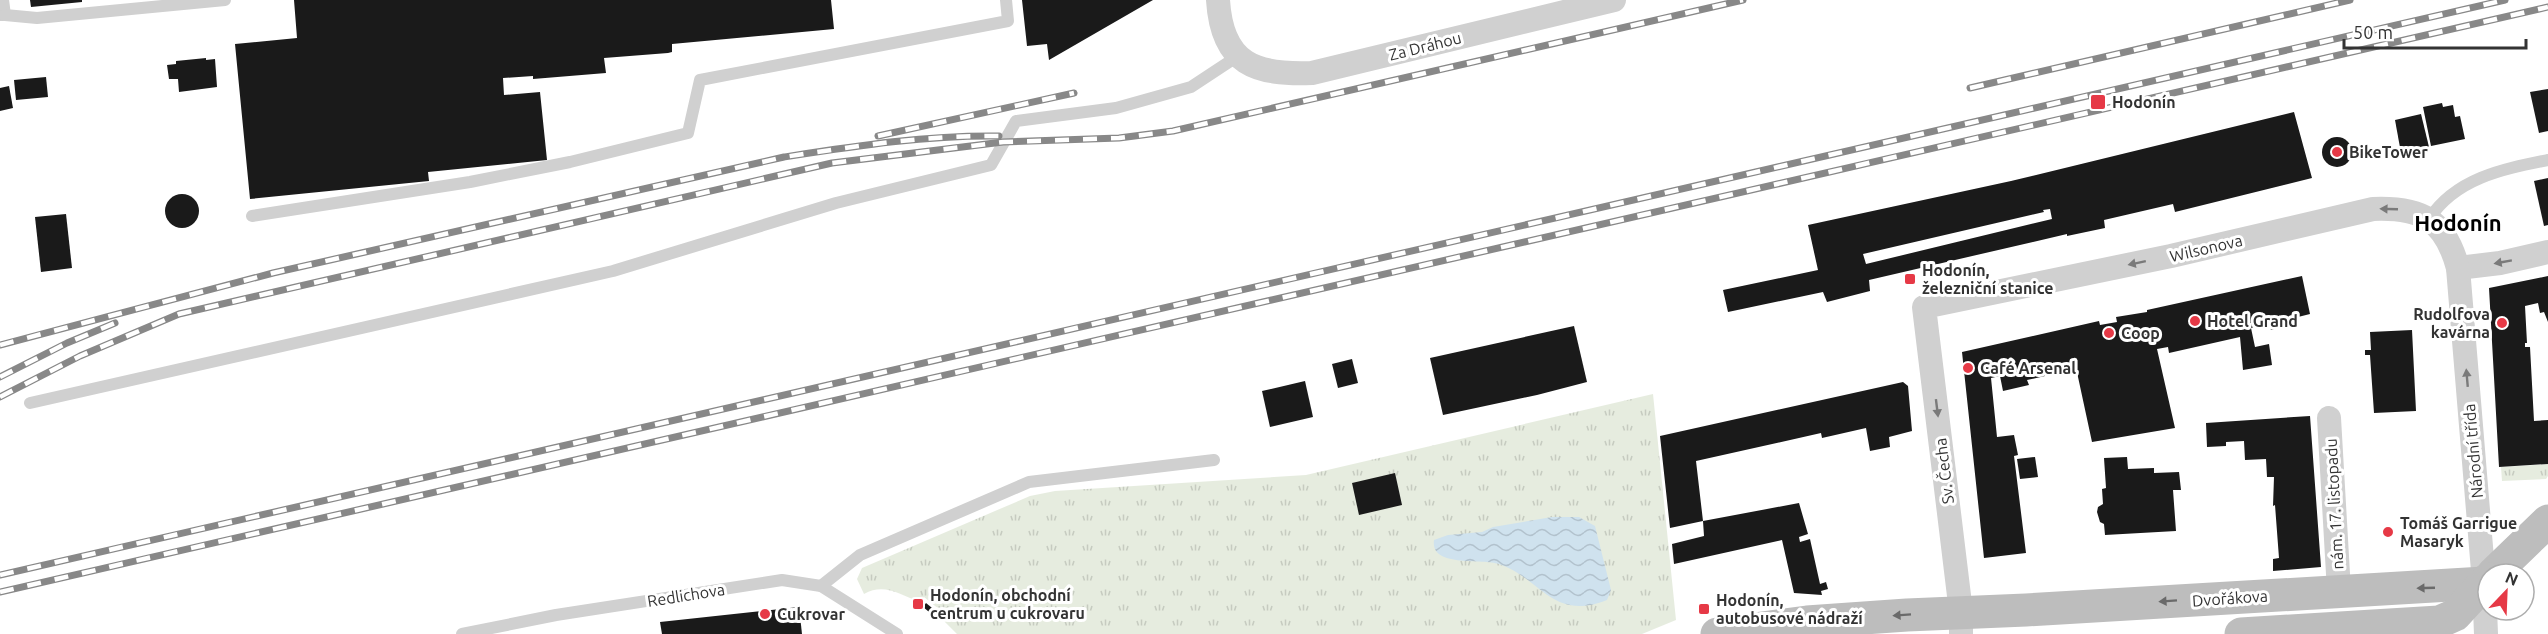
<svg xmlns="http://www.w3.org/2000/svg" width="2548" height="634" font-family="Ubuntu,sans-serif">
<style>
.grass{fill:url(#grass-tufts)}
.water{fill:url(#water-waves)}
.building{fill:#1a1a1a;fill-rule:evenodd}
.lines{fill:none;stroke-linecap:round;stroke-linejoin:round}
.lane{stroke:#d0d0d0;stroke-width:12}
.street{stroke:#d0d0d0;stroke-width:24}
.secondary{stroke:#bdbdbd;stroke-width:33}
.rail-casing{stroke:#888;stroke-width:7}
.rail{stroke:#fff;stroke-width:4.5;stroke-dasharray:14;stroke-linecap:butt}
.oneway{fill:#7a7a7a}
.oneway2{fill:#6a6a6a}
.poi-dot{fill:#e63946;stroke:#fff;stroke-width:2}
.labels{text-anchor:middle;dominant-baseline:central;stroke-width:6;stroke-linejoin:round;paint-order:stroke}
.street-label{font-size:16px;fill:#333;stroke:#fff}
.poi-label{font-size:16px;font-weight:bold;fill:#333;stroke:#fff;text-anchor:start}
.district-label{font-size:22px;font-weight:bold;fill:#000;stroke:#fff}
</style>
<defs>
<pattern id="grass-tufts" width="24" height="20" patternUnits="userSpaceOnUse" patternTransform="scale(1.5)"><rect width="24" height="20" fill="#e6ecdf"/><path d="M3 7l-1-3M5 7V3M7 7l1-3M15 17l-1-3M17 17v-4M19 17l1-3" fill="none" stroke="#c6cbc0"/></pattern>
<pattern id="water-waves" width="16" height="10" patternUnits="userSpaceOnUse" patternTransform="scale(1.5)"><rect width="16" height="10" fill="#cfe2ee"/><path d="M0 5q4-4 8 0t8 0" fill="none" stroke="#b2c2cd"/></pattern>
</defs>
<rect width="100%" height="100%" fill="#fff"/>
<!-- grass -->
<g class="grass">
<path d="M1653 394 1676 620 1642 634H957L942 619 945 614 924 597 919 602C899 594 884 583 864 594L857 579 862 568 1030 496 1055 491 1306 475Z"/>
<polygon points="2548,464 2548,476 2546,479 2502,481 2501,467"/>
</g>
<!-- water -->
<path class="water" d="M1552 517H1579L1595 526 1611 590 1607 600C1552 622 1541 578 1499 564 1482 558 1430 568 1434 540L1448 535 1482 532 1493 527Z"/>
<!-- building -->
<g class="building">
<polygon points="30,0 82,0 82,2 31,7"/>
<polygon points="294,0 831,0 834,29 672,44 672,52 668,53 604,58 606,73 533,79 533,76 503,78 504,95 540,92 547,160 428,172 429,181 250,199 235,44 297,38"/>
<polygon points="1022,0 1153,0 1049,60 1047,44 1027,46"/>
<polygon points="206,58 206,60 215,59 217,87 179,92 178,79 169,79 167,65 176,64 176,61"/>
<polygon points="46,77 48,97 16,100 14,80"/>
<polygon points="9,86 13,108 0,111 0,88"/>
<polygon points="2548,89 2548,131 2539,133 2530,92"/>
<polygon points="2442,103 2443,107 2453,105 2455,117 2460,116 2465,139 2431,146 2423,107"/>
<path d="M2294 112 2312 178 2175 212 2173 204 2104 220 2105 228 2067 236V234L1869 280 1870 291 1827 302 1823 292 1728 312 1723 290 1818 270 1808 225 2011 181ZM2050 209 2052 219 1866 264 1863 254 2044 212 2043 210Z"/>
<polygon points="2421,114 2429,147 2401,153 2395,120"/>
<circle cx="2337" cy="152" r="15"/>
<polygon points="2548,178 2548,225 2544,226 2534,181"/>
<circle cx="182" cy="211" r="17"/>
<polygon points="66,214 72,268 41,272 35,217"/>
<polygon points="2302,276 2310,314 2290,319 2291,326 2271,330 2269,323 2251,328 2255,347 2269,344 2272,365 2243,370 2240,337 2169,353 2168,347 2157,349 2175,428 2092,442 2075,363 2068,365 2068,368 2044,371 2045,376 2027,380 2029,385 2003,391 2000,376 1991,378 1997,437 2014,435 2018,455 2014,456 2026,553 1984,558 1962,352 2099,321 2100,325 2117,322 2116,317 2147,312 2147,310"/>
<polygon points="2548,276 2548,322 2544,312 2540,313 2538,303 2525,306 2527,343 2525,343 2525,347 2530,347 2534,421 2548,420 2548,464 2499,467 2489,288"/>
<polygon points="1574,326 1587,382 1537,395 1443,415 1430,358"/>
<polygon points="2412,330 2416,411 2374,413 2370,355 2365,355 2365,350 2371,350 2370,332"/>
<polygon points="1352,359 1358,383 1338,388 1332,364"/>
<polygon points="1305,381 1313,417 1270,427 1262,391"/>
<polygon points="1903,382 1908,386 1912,431 1889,437 1890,447 1870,451 1866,428 1822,438 1821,433 1696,461 1703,521 1670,528 1660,436"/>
<polygon points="2310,416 2321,567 2273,571 2273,559 2279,558 2275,505 2273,506 2274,477 2267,477 2266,459 2245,460 2244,441 2226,442 2226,446 2207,447 2206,423"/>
<polygon points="2035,457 2038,477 2020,479 2017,459"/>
<polygon points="2127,457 2128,469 2154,468 2154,473 2179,472 2181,490 2173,490 2176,531 2105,535 2104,524 2100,522 2097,512 2098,507 2103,504 2102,489 2106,488 2104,458"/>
<polygon points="1395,473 1402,505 1359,515 1352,483"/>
<polygon points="1799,503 1808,534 1799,537 1800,542 1810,539 1820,584 1826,582 1828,589 1821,591 1822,595 1794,593 1782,540 1674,564 1672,544 1704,536 1703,521"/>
<polygon points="926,603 937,612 934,616 923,607"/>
<polygon points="799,607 802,634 662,634 660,622"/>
</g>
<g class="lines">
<!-- lane -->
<g class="lane">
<polyline points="0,15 5,15 3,0"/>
<polyline points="5,15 37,18 225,0"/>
<polyline points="252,216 470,182 570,162 688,133 700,80 1008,21 1006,0"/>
<path d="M2429 219C2456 178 2503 169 2548 160"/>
<polyline points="30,403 613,271 836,203 991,165 1016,121 1116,108 1191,87 1238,56"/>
<polyline points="821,586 860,555 1029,482 1214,460"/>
<polyline points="462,634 556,615 782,580 821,586 897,634"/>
</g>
<!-- street -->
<g class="street">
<path d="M1218 0C1222 65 1256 75 1312 73L1614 0"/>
<polyline points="2458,268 2500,263 2548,252"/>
<polyline points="2329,418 2339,591"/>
<path d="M1961 634V612L1924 307 2171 256 2373 209C2422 207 2445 220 2458 268L2484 583 2486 634"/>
</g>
<!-- secondary -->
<g class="secondary">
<polyline points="2493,574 2548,521"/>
<polyline points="1717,634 1807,622 1907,615 2026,610 2484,583"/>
<polyline points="2241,634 2439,622 2455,615 2488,579"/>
</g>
<defs>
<g id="rail">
<polyline points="1970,88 2350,0"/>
<polyline points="878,136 1074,93"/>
<path d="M0 345 273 273 784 157C856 146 927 135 999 136"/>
<polyline points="0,377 67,343 115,323"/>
<polyline points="0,397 80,356 179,314 832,163 1003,142 1119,138 1173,131 1743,0"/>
<polyline points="0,575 2505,0"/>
<polyline points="0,592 2548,7"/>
</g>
</defs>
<!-- rail casing -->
<use href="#rail" class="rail-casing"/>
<!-- rail -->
<use href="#rail" class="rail"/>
</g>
<!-- one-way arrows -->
<defs><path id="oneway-solid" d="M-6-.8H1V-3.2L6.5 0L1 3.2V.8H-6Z" transform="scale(1.5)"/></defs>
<g class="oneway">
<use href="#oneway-solid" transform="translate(2389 209) rotate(-178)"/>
<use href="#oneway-solid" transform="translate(2503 262) rotate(170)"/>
<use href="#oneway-solid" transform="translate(2137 263) rotate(168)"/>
<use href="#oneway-solid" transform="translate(2467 378) rotate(-95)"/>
<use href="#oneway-solid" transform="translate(1937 408) rotate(83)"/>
</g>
<g class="oneway2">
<use href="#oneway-solid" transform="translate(2426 588) rotate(178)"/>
<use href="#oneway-solid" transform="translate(2168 601) rotate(176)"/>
<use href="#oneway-solid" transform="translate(1902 615) rotate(176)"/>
</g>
<!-- markers -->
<g class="poi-dot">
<rect x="2090" y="94" width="16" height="16" rx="3"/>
<circle cx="2337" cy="152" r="6"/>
<rect x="1904" y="273" width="12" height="12" rx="3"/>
<circle cx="2195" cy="321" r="6"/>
<circle cx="2502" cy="323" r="6"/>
<circle cx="2109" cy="333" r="6"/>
<circle cx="1968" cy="368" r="6"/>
<circle cx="2388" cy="532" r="6"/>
<rect x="912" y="598" width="12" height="12" rx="3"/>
<rect x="1698" y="603" width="12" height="12" rx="3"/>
<circle cx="765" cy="614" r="6"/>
</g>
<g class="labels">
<!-- street labels -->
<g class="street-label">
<text transform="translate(1425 46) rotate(-14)">Za Dráhou</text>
<text transform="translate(2206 248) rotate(-13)">Wilsonova</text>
<text transform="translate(2473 451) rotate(-95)">Národní třída</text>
<text transform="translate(1944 471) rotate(-97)">Sv. Čecha</text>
<text transform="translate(2334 504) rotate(-93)">nám. 17. listopadu</text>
<text transform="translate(686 595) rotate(-9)">Redlichova</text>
<text transform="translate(2230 598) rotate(-4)">Dvořákova</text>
</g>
<!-- poi labels -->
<g class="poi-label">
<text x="2112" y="102">Hodonín</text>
<text x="2349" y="152">BikeTower</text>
<text x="1922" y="270">Hodonín,<tspan x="1922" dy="18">železniční stanice</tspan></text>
<text x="2490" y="314" text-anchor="end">Rudolfova<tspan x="2490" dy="18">kavárna</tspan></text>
<text x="2207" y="321">Hotel Grand</text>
<text x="2121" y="333">Coop</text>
<text x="1980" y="368">Café Arsenal</text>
<text x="2400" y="523">Tomáš Garrigue<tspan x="2400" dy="18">Masaryk</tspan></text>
<text x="930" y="595">Hodonín, obchodní<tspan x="930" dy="18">centrum u cukrovaru</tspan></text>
<text x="1716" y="600">Hodonín,<tspan x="1716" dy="18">autobusové nádraží</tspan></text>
<text x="777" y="614">Cukrovar</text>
</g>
<!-- district labels -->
<g class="district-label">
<text x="2458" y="222">Hodonín</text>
</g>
</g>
<!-- north arrow -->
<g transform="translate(2506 592) rotate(23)"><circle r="28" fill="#ffffff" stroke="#adadad" stroke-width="1.5"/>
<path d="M0-4.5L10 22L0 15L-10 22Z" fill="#e63946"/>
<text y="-9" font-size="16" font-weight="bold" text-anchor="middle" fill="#333333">N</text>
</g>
<!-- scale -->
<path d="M2344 39v9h182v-9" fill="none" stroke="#333333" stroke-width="3"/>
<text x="2353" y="39" font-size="18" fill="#333333" stroke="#ffffff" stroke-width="4.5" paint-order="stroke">50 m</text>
</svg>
